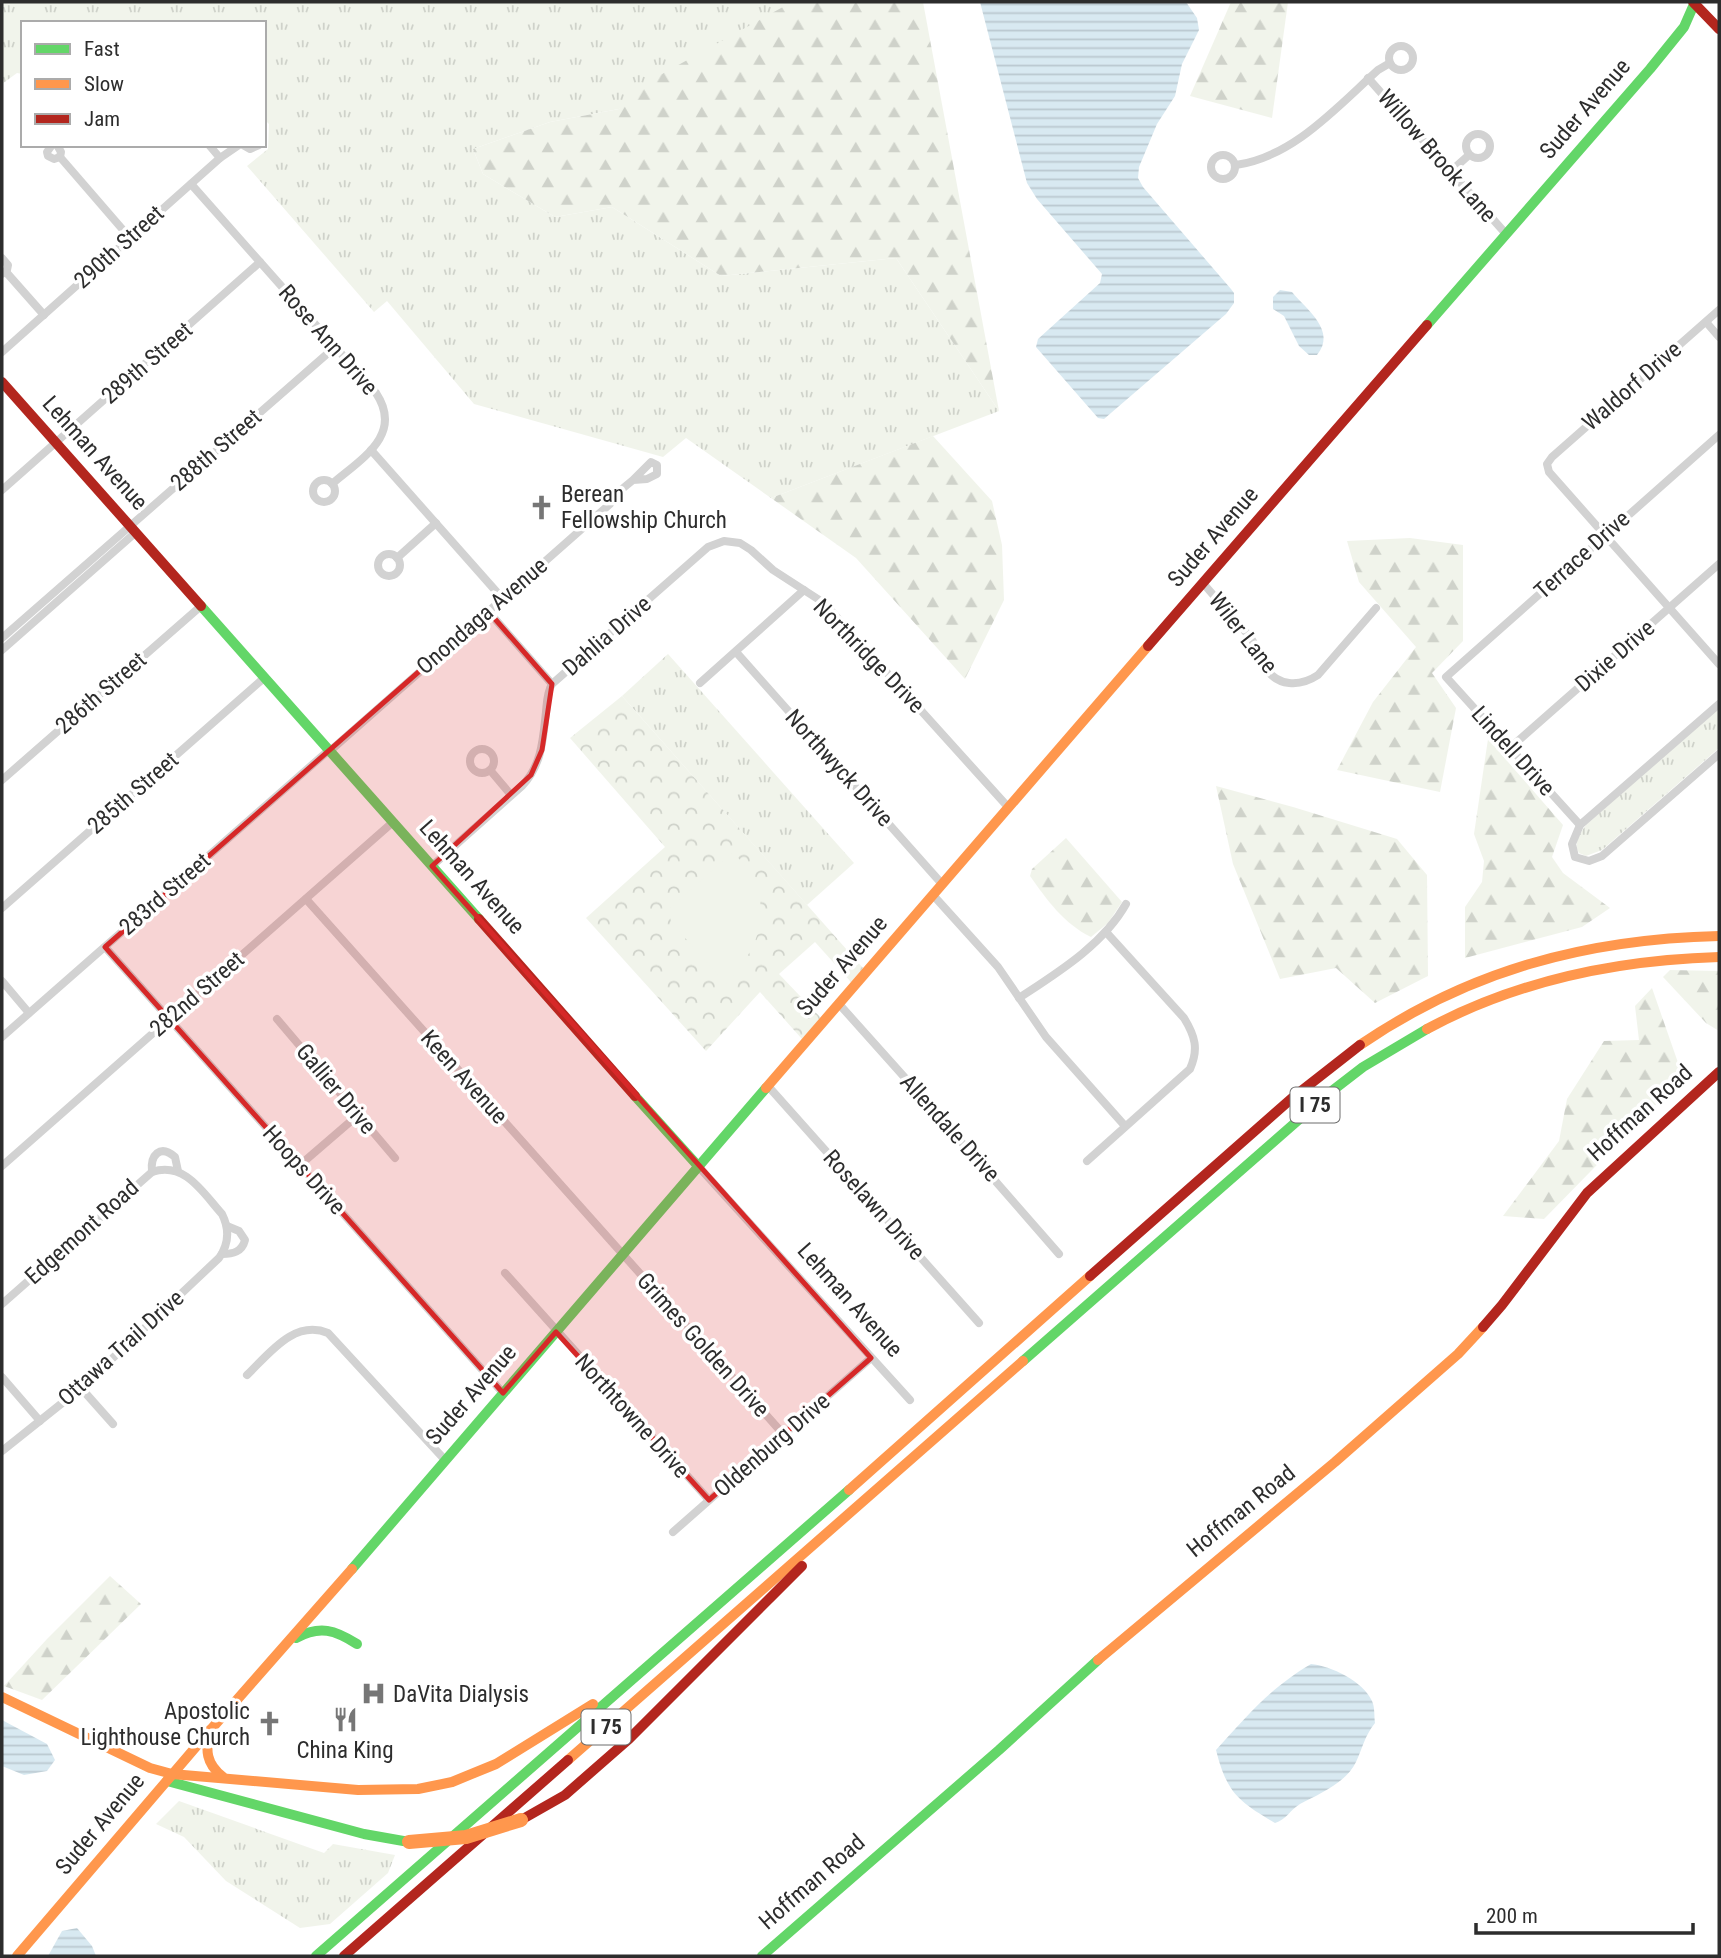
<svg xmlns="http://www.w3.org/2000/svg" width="1721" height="1958" font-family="'Roboto Condensed',sans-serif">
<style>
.grass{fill:url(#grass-tufts)}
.forest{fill:url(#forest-firs)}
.park{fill:url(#park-crowns)}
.garden{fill:#f1f4eb}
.water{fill:url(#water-rules)}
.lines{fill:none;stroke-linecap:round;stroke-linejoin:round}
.street{stroke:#d2d2d2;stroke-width:8}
.fast{stroke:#63d668;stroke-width:10}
.slow{stroke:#ff974d;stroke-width:10}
.jam{stroke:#b3261e;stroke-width:10}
.slow-bridge{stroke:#ff974d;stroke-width:14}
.marked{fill:#d62828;fill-opacity:0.2;stroke:#d62828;stroke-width:5;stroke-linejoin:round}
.labels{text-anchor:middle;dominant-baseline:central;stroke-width:7;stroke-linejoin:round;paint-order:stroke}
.shield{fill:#fff;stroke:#6c6c6c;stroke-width:2}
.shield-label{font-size:21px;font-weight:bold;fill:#2d2d2d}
.street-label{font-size:23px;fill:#2d2d2d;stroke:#fff}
.poi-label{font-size:23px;fill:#2d2d2d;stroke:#fff;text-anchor:start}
</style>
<defs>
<pattern id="grass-tufts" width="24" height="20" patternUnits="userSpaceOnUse" patternTransform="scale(1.75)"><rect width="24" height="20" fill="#f1f4eb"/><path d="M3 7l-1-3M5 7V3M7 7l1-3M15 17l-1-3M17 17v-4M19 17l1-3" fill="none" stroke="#cfd2ca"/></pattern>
<pattern id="forest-firs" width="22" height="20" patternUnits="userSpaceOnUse" patternTransform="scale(1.75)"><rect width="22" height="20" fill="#f1f4eb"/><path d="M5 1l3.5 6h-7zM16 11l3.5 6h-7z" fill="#cfd2ca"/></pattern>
<pattern id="park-crowns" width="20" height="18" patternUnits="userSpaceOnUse" patternTransform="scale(1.75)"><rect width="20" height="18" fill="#f1f4eb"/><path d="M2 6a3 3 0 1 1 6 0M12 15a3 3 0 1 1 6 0" fill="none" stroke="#cfd2ca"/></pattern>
<pattern id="water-rules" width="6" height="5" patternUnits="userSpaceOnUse" patternTransform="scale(1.75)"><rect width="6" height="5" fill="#d8e9f1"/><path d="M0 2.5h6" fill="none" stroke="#bac8cf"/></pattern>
</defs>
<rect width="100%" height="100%" fill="#fff"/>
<!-- grass -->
<g class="grass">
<polygon points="2,2 814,2 619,109 550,122 473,149 483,174 555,217 612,207 721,276 896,258 999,411 771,498 686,438 663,457 474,404 387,301 374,312 247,166 268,149 269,124 264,119 264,23 23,23 23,74 17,73 2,84"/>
<polygon points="668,654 854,863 807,905 622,696"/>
<path d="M1719 707V748L1602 850 1586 856 1579 853C1573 844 1580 833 1586 825Z"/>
<polygon points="179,1801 324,1853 333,1844 395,1855 388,1873 330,1924 300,1928 226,1881 184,1837 156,1824"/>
</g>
<!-- forest -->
<g class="forest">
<polygon points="792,2 923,2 999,411 896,258 721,276 612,207 555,217 483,174 473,149 550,122 619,109 635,89"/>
<polygon points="1231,2 1288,2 1272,118 1190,96"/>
<polygon points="933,436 992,501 1002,545 1004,600 965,679 856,558 771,498"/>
<polygon points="1410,538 1463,545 1463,641 1432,673 1456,708 1440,792 1337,770 1373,702 1416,647 1359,582 1347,541"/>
<polygon points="1488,739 1563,825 1552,857 1563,873 1610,908 1582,927 1465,958 1465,907 1482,882 1484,861 1474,834"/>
<polygon points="1216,786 1293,807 1397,839 1427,875 1428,976 1375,1003 1336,968 1280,979 1233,864"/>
<path d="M1066 838 1122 902 1108 923 1091 937C1064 924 1047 900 1030 876L1032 869Z"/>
<polygon points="1670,970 1719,971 1719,1031 1706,1023 1663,977"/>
<polygon points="1652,988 1683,1077 1544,1219 1503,1216 1559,1141 1567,1099 1604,1041 1639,1040 1635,1006"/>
<polygon points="110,1576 141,1604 42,1700 4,1686 47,1639"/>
</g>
<!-- park -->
<polygon class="park" points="622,696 863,968 851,982 815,942 779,974 821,1018 802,1039 760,992 706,1051 586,918 665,847 570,738"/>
<!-- garden -->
<path class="garden" d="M733 852C741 861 751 872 756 884 770 924 752 956 726 984L671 922 669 909Z"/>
<!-- water -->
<g class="water">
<polygon points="980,2 1186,2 1197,18 1199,30 1182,64 1175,96 1157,124 1139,167 1138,178 1143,187 1231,289 1234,293 1234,303 1226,314 1104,419 1098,418 1036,347 1038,339 1100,283 1102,274 1037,199 1027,183"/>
<path d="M1280 290 1292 292C1307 310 1337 331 1317 355H1309L1299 346 1284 316 1273 309V297Z"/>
<path d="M1311 1664C1331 1666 1363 1681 1372 1701 1375 1707 1374 1716 1375 1723 1364 1737 1363 1747 1356 1762 1346 1783 1319 1794 1300 1804 1290 1810 1286 1820 1275 1823 1238 1801 1227 1793 1216 1750 1247 1716 1270 1688 1311 1664Z"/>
<polygon points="2,1720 47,1744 55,1760 47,1771 24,1775 2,1766"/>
<polygon points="77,1928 92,1946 96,1956 48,1956 62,1931"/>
</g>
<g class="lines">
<!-- street -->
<g class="street">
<circle cx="1401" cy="58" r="12"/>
<polyline points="1368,78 1506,234"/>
<circle cx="1478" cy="146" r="12"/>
<polyline points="52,145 47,152 48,156 54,159 60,157 61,152 57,145"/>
<polyline points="209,145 220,158"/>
<polyline points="243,145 250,149 259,145"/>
<circle cx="1223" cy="167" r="12"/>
<polyline points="60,157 130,238"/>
<path d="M1236 165C1293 157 1337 107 1378 70L1390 63"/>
<polyline points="1451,171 1469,155"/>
<path d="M191 184 376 393C404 435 361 459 332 484"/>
<polyline points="2,258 8,265 7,270 2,274"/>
<polyline points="6,272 44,315"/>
<polyline points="1719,310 1552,457 1547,464 1549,472 1719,664"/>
<polyline points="1706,322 1719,337"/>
<polyline points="2,352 220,158 239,145"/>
<polyline points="371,450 502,598"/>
<circle cx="324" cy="491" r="11"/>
<polyline points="2,490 260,262"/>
<circle cx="389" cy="565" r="11"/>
<polyline points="397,558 436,523"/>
<path d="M1203 583C1218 601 1235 619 1250 637 1257 646 1259 657 1265 667 1277 687 1300 687 1318 675L1376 608"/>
<polyline points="488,611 552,684"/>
<polyline points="2,638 335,347"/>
<polyline points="2,650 135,533"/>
<polyline points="736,652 942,884"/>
<polyline points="700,683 804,590"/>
<polyline points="1719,704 1580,825 1572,844 1575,857 1589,861 1602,856 1719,754"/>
<polyline points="1510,748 1719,564"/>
<circle cx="482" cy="761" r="12"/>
<polyline points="330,751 610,504 616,494 633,480 647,479 657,474 657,465 651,462 633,480"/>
<polyline points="490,770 511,795"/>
<polyline points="2,780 201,606"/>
<polyline points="1580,825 1446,677 1719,435"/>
<path d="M432 866 522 786C542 765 543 739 546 712 547 702 547 692 552 684L708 547 724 541 740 543 751 550 773 570 824 603 1008 807"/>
<polyline points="933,895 998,967 1046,1037 1125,1126"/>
<polyline points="306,899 784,1435"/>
<polyline points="2,908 264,678"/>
<polyline points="105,947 503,1393"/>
<polyline points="2,981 29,1013"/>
<path d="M1019 998C1057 973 1103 945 1126 904"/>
<polyline points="839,1004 915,1089 1059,1254"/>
<polyline points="277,1019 395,1158"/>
<polyline points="2,1037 329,750"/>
<polyline points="768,1086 979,1323"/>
<path d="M1087 1161 1190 1069C1199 1049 1195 1036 1184 1018L1106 932"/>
<polyline points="300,1165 358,1115"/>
<polyline points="2,1166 393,822"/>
<polyline points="698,1166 910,1400"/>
<path d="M152 1172C150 1155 160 1144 175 1157L178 1171"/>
<path d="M222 1254C233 1254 242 1252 245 1240L239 1231 227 1226"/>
<polyline points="505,1273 709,1500"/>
<path d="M2 1304 152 1172C185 1161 203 1193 222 1214 230 1230 229 1244 219 1258L81 1388 2 1451"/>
<path d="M247 1375C269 1354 294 1319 328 1333L445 1460"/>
<polyline points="2,1377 40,1421"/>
<polyline points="81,1388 113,1424"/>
<polyline points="673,1532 871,1358"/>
</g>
<!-- fast -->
<g class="fast">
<polyline points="1427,325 1650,69 1684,27 1695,2"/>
<polyline points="201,606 479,919"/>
<polyline points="635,1096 698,1166"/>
<polyline points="1023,1361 1328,1094 1363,1067 1427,1029"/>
<polyline points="352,1569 766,1088"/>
<path d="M296 1638C320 1625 335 1630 357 1644"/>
<polyline points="167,1781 364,1834 409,1842"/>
<polyline points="316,1956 849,1490"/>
<polyline points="762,1956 999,1750 1098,1660"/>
</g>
<!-- slow -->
<g class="slow">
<path d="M1427 1029C1518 980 1616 960 1719 957"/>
<path d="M1360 1045C1470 970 1587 939 1719 936"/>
<polyline points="766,1088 1148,646"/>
<polyline points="849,1490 1090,1276"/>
<polyline points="1098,1660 1335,1462 1458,1354 1483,1327"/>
<polyline points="2,1697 150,1768 172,1774"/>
<path d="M210 1730C205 1750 206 1764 223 1777"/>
<polyline points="568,1760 1023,1361"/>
<polyline points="172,1774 358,1790 418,1789 452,1782 496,1764 593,1704"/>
<polyline points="17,1956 206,1735 352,1569"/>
</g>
<!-- jam -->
<g class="jam">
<polyline points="1693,2 1719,29"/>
<polyline points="2,382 201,606"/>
<polyline points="1148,646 1427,325"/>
<polyline points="479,919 635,1096"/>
<polyline points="1090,1276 1291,1099 1360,1045"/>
<polyline points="1483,1327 1502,1305 1587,1193 1719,1072"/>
<polyline points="521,1820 565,1795 629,1739 802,1566"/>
<polyline points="344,1956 568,1760"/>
</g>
<!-- slow-bridge -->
<polyline class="slow-bridge" points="409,1842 466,1837 521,1820"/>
</g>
<!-- marked area -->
<path class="marked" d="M488 611 552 684 542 750 531 775 432 866 871 1358 709 1500 556 1332 503 1393 105 947Z"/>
<!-- icons -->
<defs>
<symbol id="church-bare" viewBox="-9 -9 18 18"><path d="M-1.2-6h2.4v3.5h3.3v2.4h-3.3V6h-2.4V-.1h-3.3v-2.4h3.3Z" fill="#767676" stroke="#fff" stroke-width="2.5" paint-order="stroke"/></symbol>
<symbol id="hospital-bare" viewBox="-9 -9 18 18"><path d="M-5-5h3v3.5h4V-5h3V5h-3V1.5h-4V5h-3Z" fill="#767676" stroke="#fff" stroke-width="2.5" paint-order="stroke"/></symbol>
<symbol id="restaurant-bare" viewBox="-9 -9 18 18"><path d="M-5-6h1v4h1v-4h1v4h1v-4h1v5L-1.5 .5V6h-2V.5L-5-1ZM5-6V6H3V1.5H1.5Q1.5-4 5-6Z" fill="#767676" stroke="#fff" stroke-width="2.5" paint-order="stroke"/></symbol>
</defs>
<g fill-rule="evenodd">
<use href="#church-bare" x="524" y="490" width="35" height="35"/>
<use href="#hospital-bare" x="356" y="1676" width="35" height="35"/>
<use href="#restaurant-bare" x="328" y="1702" width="35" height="35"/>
<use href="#church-bare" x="252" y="1706" width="35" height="35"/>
</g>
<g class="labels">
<!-- shield labels -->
<g class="shield">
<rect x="1290.5" y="1087.5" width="49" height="35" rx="5"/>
<rect x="581.5" y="1709.5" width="49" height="35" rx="5"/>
</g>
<g class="shield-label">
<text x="1315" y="1105">I 75</text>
<text x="606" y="1727">I 75</text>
</g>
<!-- street labels -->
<g class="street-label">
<text transform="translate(1585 109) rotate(-49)">Suder Avenue</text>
<text transform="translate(1437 156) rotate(49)">Willow Brook Lane</text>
<text transform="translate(119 247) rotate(-42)">290th Street</text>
<text transform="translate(328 340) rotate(49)">Rose Ann Drive</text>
<text transform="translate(147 363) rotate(-41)">289th Street</text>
<text transform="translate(1632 386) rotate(-41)">Waldorf Drive</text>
<text transform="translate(216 450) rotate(-41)">288th Street</text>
<text transform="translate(95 453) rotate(48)">Lehman Avenue</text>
<text transform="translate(1213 537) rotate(-49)">Suder Avenue</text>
<text transform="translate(1582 555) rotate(-42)">Terrace Drive</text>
<text transform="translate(482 616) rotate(-41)">Onondaga Avenue</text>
<text transform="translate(1243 633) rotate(52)">Wiler Lane</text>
<text transform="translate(607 636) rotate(-41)">Dahlia Drive</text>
<text transform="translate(869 656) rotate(46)">Northridge Drive</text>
<text transform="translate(1615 656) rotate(-41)">Dixie Drive</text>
<text transform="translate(101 693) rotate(-41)">286th Street</text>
<text transform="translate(1513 751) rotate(48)">Lindell Drive</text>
<text transform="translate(839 768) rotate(48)">Northwyck Drive</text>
<text transform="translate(133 793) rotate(-41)">285th Street</text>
<text transform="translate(472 877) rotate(48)">Lehman Avenue</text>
<text transform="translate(165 894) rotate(-41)">283rd Street</text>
<text transform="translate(842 966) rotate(-49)">Suder Avenue</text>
<text transform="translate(197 994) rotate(-41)">282nd Street</text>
<text transform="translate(464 1077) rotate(48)">Keen Avenue</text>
<text transform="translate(336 1089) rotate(50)">Gallier Drive</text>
<text transform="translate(1640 1113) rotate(-42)">Hoffman Road</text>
<text transform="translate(950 1128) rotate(48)">Allendale Drive</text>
<text transform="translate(304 1170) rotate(48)">Hoops Drive</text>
<text transform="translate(874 1205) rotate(48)">Roselawn Drive</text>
<text transform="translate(82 1232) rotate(-42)">Edgemont Road</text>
<text transform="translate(850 1300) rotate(48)">Lehman Avenue</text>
<text transform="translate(703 1345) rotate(48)">Grimes Golden Drive</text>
<text transform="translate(121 1348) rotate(-42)">Ottawa Trail Drive</text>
<text transform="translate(471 1395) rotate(-49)">Suder Avenue</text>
<text transform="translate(632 1416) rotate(48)">Northtowne Drive</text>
<text transform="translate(772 1445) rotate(-41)">Oldenburg Drive</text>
<text transform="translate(1241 1511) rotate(-39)">Hoffman Road</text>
<text transform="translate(100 1824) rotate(-50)">Suder Avenue</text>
<text transform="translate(812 1882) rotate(-41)">Hoffman Road</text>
</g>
<!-- poi labels -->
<g class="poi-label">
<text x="561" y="494">Berean<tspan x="561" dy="26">Fellowship Church</tspan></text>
<text x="393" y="1694">DaVita Dialysis</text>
<text x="250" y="1711" text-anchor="end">Apostolic<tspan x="250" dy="26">Lighthouse Church</tspan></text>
<text x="345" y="1750" text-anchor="middle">China King</text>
</g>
</g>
<!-- border -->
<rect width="1721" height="1958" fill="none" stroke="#2d2d2d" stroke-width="7"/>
<!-- legend -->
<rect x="21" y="21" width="245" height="126" fill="#ffffff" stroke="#ababab" stroke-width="2"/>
<rect x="35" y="44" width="35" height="10" fill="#63d668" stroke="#ababab" stroke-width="2"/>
<text x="84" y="56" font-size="21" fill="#2d2d2d">Fast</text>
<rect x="35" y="79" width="35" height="10" fill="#ff974d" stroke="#ababab" stroke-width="2"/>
<text x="84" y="91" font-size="21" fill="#2d2d2d">Slow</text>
<rect x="35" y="114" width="35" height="10" fill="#b3261e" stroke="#ababab" stroke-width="2"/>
<text x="84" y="126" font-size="21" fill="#2d2d2d">Jam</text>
<!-- scale -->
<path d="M1476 1923v10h217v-10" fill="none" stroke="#2d2d2d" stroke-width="3.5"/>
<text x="1486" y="1923" font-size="21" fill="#2d2d2d" stroke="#ffffff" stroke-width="5" paint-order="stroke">200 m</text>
</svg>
